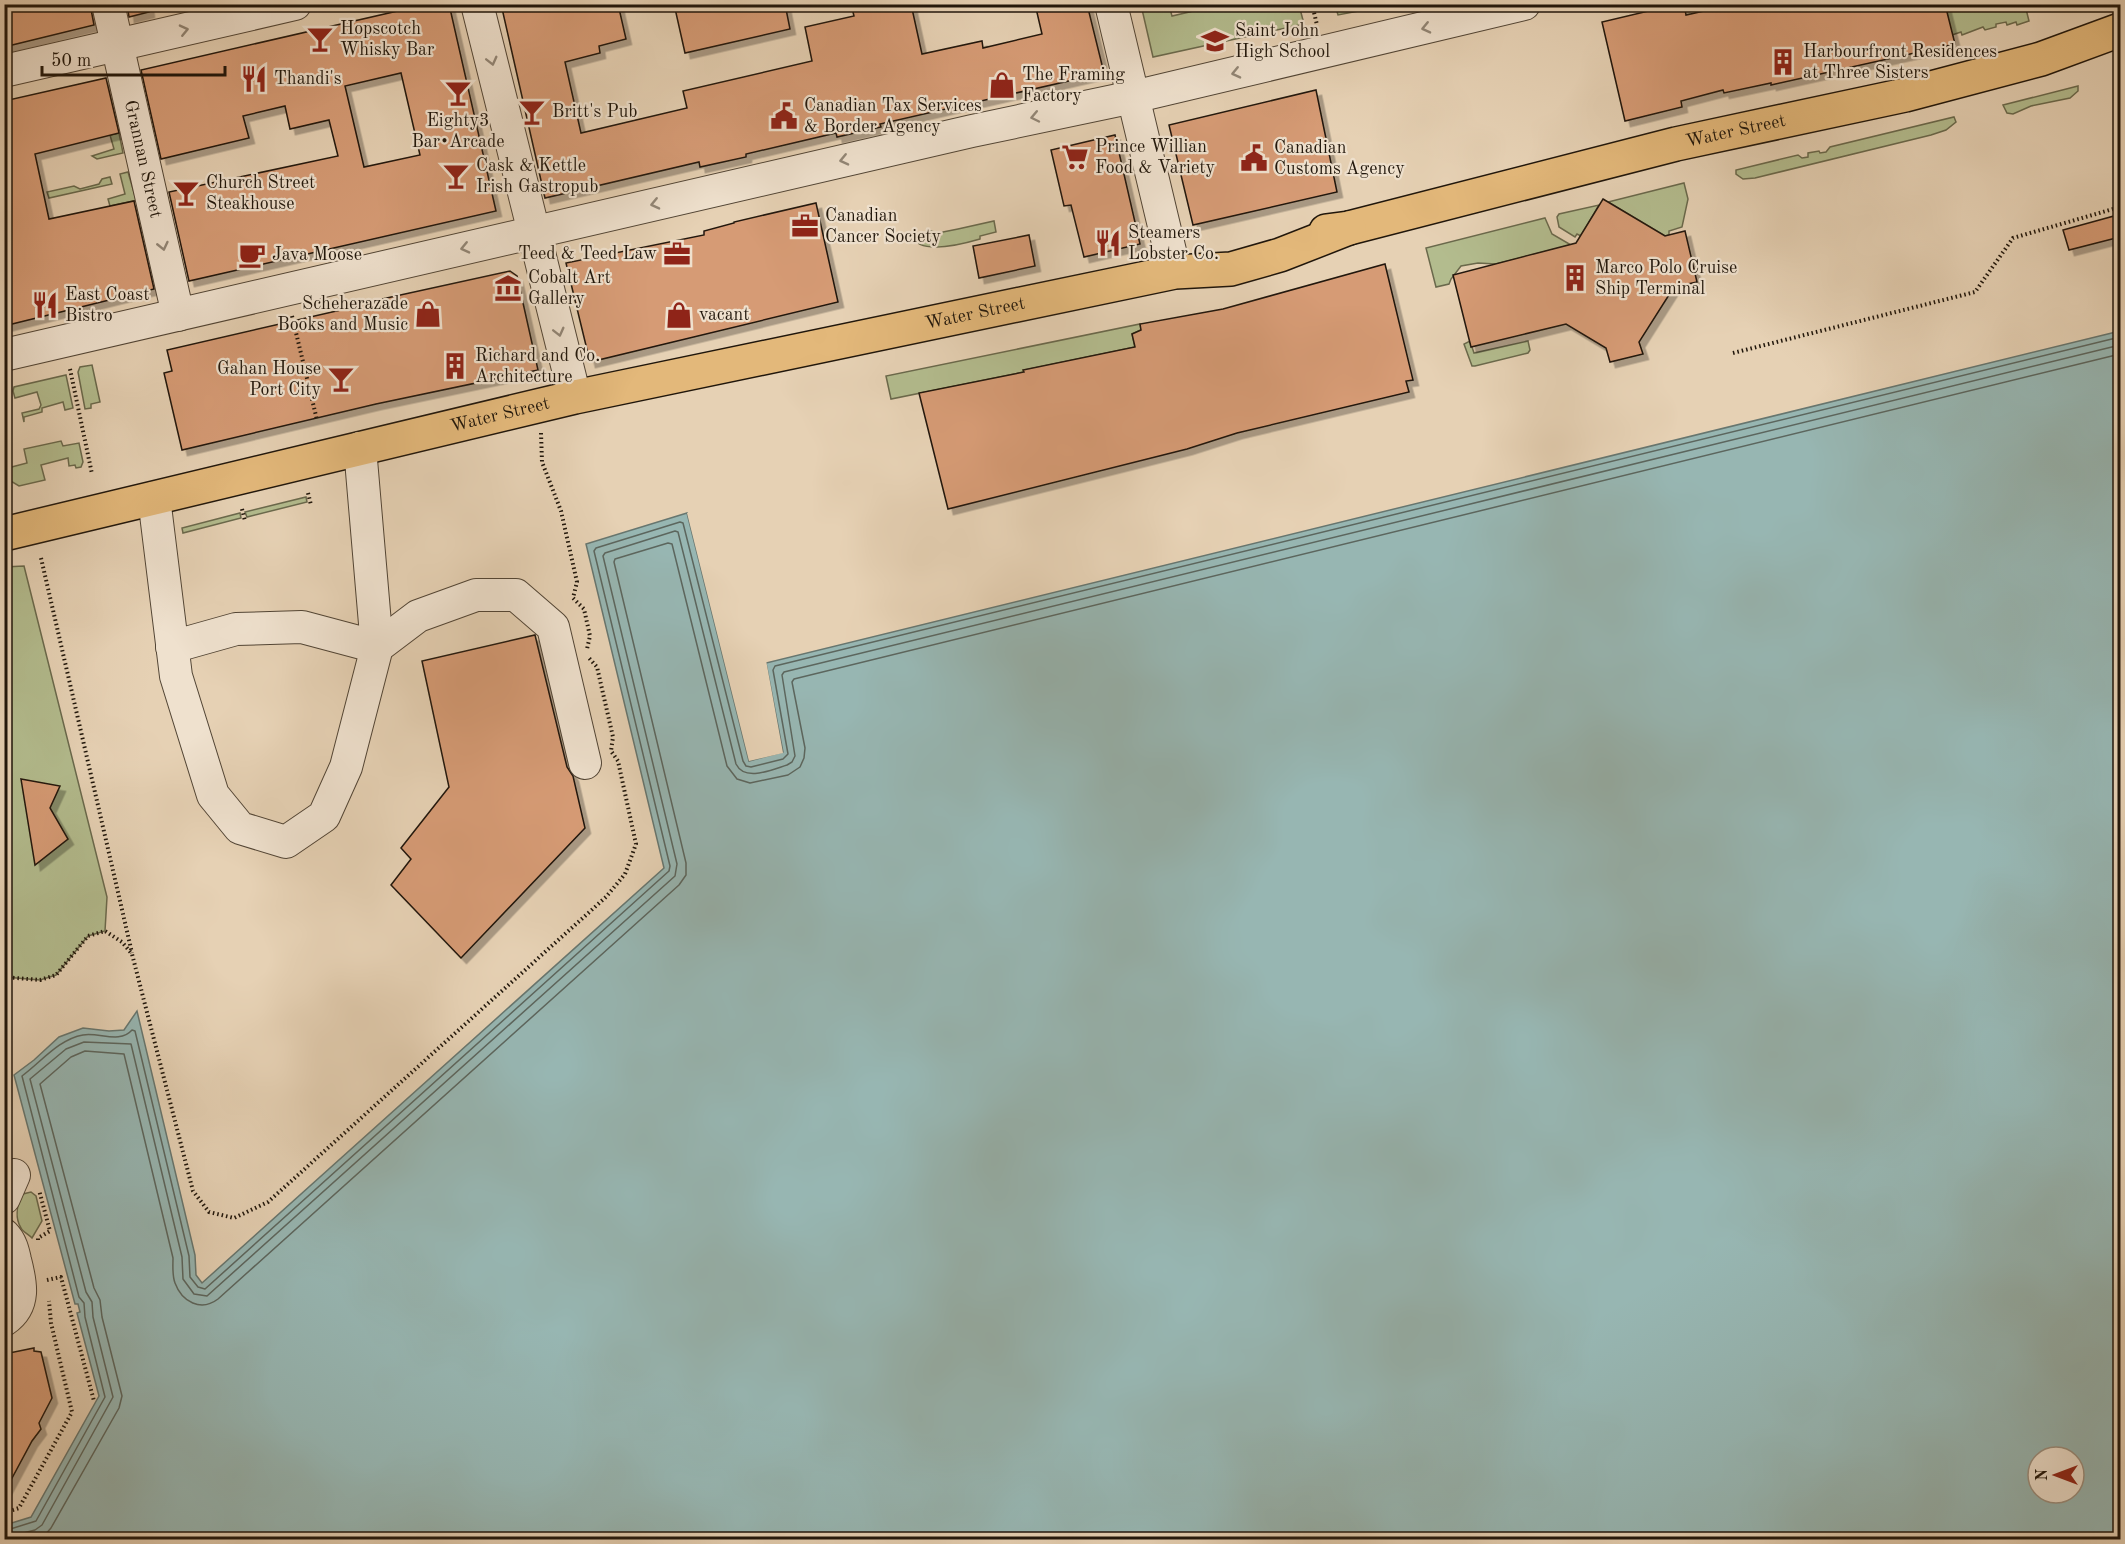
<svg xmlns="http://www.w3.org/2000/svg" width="2125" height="1544" font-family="'Old Standard TT',serif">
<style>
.green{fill:#b3bc8e;stroke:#6a694c;stroke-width:1.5}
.water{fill:#97b6b2;stroke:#67766f;stroke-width:1.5;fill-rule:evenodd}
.pier{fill:#e6d1b4}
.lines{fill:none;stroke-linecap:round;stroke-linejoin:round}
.shore{stroke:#5c665e;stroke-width:1.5}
.building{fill:#d69b75;stroke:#20160b;stroke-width:1.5;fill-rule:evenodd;filter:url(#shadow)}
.minor-casing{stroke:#524535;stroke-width:34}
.major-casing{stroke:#20160b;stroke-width:36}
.path{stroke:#20160b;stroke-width:4;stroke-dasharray:1.5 3;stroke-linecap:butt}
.minor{stroke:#efe1ce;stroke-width:32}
.major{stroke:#e3b87a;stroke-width:33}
.oneway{stroke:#928676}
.labels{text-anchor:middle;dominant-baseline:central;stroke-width:4.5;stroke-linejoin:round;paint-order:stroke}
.poi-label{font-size:18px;fill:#20160b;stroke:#efe1ce;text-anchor:start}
.street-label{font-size:18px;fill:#20160b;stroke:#efe1ce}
</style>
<defs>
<filter id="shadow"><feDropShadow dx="5.5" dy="5.5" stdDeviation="0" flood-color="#0004"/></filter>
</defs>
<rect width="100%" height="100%" fill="#e6d1b4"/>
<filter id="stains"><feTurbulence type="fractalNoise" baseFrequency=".00333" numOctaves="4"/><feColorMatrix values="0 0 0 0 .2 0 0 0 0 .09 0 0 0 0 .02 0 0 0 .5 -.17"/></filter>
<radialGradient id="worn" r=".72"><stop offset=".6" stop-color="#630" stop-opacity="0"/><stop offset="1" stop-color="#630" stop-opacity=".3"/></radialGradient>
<!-- green -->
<g class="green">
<polygon points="1141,5 1169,5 1172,16 1219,5 1299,5 1304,24 1153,57"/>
<polygon points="1335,5 1335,4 1390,5 1338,15"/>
<polygon points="1945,5 2025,5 2029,21 2017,25 2016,22 2007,25 2006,22 1996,24 1996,27 1985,30 1983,27 1962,35 1961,32 1952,35"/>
<polygon points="2078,86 2078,91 2070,98 2031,106 2013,114 2007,113 2003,105"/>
<polygon points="1954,117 1956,122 1946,130 1931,135 1755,178 1743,179 1736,174 1736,170 1798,155 1802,158 1808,157 1808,153 1819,151 1820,153 1826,152 1830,147"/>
<polygon points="119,133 123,153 97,159 92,156 114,149 110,135"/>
<polygon points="128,172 135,196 137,196 138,200 110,206 108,199 125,194 120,174"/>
<polygon points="110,177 112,184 49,198 47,192 74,186 80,189 99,184 102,179"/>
<polygon points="1684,183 1688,199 1682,227 1669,231 1669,235 1665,236 1608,202"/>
<polygon points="1599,205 1581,236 1577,234 1575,237 1559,227 1557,217 1559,214"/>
<polygon points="1545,218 1552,234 1571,245 1496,264 1478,263 1461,266 1451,279 1449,284 1436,287 1426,248"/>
<path d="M994 221 996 232 980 236V239C963 244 920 256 912 236L931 231 938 233 958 229Z"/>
<polygon points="1140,324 1141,330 1132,334 1135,347 1024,370 1024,372 891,399 886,376"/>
<polygon points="1470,341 1474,353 1528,341 1530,350 1528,353 1475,366 1472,366 1464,344"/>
<polygon points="92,365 100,402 91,404 91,408 85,409 78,372 80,367"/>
<polygon points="66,375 73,408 65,410 63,402 42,408 42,412 24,417 24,422 22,413 39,409 41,405 37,392 15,398 13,391 14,387"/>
<polygon points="61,441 63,446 79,443 83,462 81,467 76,468 75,465 69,466 68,458 41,465 45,480 19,486 9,480 6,471 8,468 27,463 24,449"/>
<polygon points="306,497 307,502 247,517 245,512"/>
<polygon points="240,513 241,518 183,533 182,528"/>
<polygon points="24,566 107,897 105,931 88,936 56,975 40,980 5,977 4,567"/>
<path d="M31 1192 36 1196 42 1221 32 1238C28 1234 23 1232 21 1228 14 1216 17 1205 23 1194Z"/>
</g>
<!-- water -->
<path class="water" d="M2120 331V1539L5 1540V1525L31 1517 99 1396 77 1313 80 1312 78 1304H75L14 1075 34 1060 59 1037 83 1028 109 1031 124 1030 137 1011 195 1255 196 1275 202 1283 664 868 586 544 687 513 749 761 783 752 766 663ZM2038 1457H2074V1493H2038Z"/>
<!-- pier -->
<polygon class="pier" points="687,513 690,513 751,757 779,751 763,663 766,660 783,753 749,761"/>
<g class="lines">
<!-- shore -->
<g class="shore">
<path d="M4 1531 36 1521 105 1397 85 1317 84 1303 79 1297 22 1076C41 1062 59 1039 83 1035 99 1032 120 1044 132 1030L135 1031 189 1256 190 1277 198 1287 205 1289 669 871 670 866 594 551 596 548 680 522 683 523 743 761 746 766 751 767 783 759 788 754 773 670 775 666 2120 337"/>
<path d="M4 1538 35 1530 42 1525 113 1397 93 1317 92 1302 86 1292 30 1079 66 1049 84 1042 131 1044 182 1257 183 1279 194 1294 207 1296 675 876 677 864 603 556 605 553 675 531 678 532 736 764C745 782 771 770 787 765L792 762 795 756 782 675 784 672 2120 345"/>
<path d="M36 1540 44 1536 51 1528 119 1408 122 1396 102 1317 100 1300 94 1288 40 1084 71 1057 85 1051 124 1054 173 1258C173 1266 172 1275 175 1283 182 1302 201 1312 218 1299L679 885 686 875V863L614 562 615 559 668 543 672 544 727 766 737 779 750 783 788 775 800 767 804 758 805 748 792 682 794 679 2120 354"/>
</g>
</g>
<!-- building -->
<g class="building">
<polygon points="4,4 90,4 94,25 4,47"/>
<polygon points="127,4 148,4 149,12 129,17"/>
<path d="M428 4H449L496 211 189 281 169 192 338 156 329 120 290 129 285 106 243 116 249 138 161 159 141 70ZM401 73 420 155 364 167 345 86Z"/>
<polygon points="501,4 618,4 626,39 599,46 600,53 565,62 581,133 687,108 683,91 812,61 805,27 854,16 851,4 911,4 922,54 982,41 983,48 1042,34 1035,4 1087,4 1104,73 880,124 881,127 837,137 836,133 746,154 746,157 700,167 699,162 545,198"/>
<polygon points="674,4 785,4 790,29 685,53"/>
<polygon points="1678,4 1684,4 1686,15 1735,4 1945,4 1955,44 1771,85 1771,83 1724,93 1723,90 1681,101 1682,107 1625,121 1602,22"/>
<polygon points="106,78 119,133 35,154 49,219 134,201 154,289 4,326 4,101"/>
<polygon points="1316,90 1337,192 1193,225 1169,125"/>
<polygon points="1115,135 1140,244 1084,257 1071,205 1064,206 1051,150"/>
<polygon points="1603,199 1665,236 1685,231 1697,282 1674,287 1639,342 1643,354 1610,362 1606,348 1566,324 1471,347 1453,275 1576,243"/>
<polygon points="816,203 838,302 590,362 566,263 704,235 704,231 734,223 734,222"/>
<polygon points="2114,216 2120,237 2069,250 2063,230"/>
<polygon points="1029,235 1035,266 979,278 973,246"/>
<polygon points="1385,264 1413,380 1406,381 1409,392 1237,433 1187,449 948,509 919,393 1024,372 1023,370 1135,347 1132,334 1141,330 1140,324 1223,309"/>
<polygon points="510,271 517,276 538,370 376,404 182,450 164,373 172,371 167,350 354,307 353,305 373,301"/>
<polygon points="535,635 567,767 573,776 585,828 461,958 391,885 411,859 401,848 449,787 422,661"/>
<polygon points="21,779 60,786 50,808 68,839 35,865"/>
<polygon points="34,1348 34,1351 41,1352 52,1398 39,1423 41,1429 32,1441 4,1493 4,1354"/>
</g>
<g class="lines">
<defs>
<g id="minor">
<path id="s1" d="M108 4 178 315"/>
<polyline points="477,4 575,397"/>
<polyline points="1111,4 1175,272"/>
<polyline points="4,71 295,4"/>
<polyline points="4,355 972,131 1133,97 1524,4"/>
<polyline points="154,498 176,676 213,795 240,828 286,842 324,816 346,767 377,647 418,616 476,595 516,595 553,627 585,763"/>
<polyline points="172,647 236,629 302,627 377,647 360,448"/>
<polyline points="4,1198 14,1175"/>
<path d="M4 1235C11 1242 13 1251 15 1260 21 1283 26 1305 4 1320"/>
</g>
<g id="major">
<path id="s2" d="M1326 231 1349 228 1676 144 1905 95 2041 59 2120 30"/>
<path id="s3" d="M4 534 575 397 1175 272 1231 269 1280 255 1349 228"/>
</g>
</defs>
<!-- minor casing -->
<use href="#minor" class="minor-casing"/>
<!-- major casing -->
<use href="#major" class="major-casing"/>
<!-- path -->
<g class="path">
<polyline points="1312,4 1317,25"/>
<polyline points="1724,4 1725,7"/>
<polyline points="292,316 317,420"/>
<polyline points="1733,353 1975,292 2013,238 2120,207"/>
<polyline points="70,369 92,474"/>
<polyline points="541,433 542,462 561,511 577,582 573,598 584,609 590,636 587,649"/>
<polyline points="308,493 311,505"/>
<polyline points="242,509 245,521"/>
<polyline points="41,558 132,953"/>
<polyline points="4,977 40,980 56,975 88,936 105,931 122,942 132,954 193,1191 209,1212 234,1218 268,1202 606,897 625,874 636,844 618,761 611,751 613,737 597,667 589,658"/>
<polyline points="38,1240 38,1238 50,1231 39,1190"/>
<polyline points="47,1280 61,1277 94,1401"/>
<polyline points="4,1513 19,1508 72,1412 51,1323 49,1301"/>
</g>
<!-- minor -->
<use href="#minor" class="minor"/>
<!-- major -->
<use href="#major" class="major"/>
</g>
<!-- one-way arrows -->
<defs><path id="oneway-chevron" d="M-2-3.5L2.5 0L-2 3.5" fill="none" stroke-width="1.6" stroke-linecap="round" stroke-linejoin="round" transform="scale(1.5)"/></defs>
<g class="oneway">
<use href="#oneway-chevron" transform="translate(1426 28) rotate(167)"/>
<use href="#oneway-chevron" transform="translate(184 30) rotate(-13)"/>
<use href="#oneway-chevron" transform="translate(492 61) rotate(76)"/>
<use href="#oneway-chevron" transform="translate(1236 73) rotate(167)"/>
<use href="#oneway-chevron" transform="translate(1035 117) rotate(168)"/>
<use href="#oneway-chevron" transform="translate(844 160) rotate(167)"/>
<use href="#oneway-chevron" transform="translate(655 204) rotate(167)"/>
<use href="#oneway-chevron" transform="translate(163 246) rotate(77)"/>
<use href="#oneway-chevron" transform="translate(465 248) rotate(167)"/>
<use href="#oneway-chevron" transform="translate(559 332) rotate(76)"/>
</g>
<!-- icons -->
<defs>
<symbol id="bar-bare" viewBox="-9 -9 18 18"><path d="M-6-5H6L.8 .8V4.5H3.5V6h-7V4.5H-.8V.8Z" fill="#8f2418" stroke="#efe1ce" stroke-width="2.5" paint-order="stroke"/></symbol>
<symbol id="school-bare" viewBox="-9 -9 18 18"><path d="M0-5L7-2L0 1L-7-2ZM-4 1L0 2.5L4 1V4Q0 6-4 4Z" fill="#8f2418" stroke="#efe1ce" stroke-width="2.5" paint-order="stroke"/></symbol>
<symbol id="building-bare" viewBox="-9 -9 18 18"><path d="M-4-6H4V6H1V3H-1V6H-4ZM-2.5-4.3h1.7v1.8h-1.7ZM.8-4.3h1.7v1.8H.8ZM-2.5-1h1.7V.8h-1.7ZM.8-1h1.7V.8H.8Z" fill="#8f2418" stroke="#efe1ce" stroke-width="2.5" paint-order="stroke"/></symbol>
<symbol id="restaurant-bare" viewBox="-9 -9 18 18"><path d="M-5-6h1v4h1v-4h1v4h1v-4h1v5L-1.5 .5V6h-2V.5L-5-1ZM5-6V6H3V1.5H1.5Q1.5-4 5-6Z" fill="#8f2418" stroke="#efe1ce" stroke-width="2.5" paint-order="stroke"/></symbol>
<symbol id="shop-bare" viewBox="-9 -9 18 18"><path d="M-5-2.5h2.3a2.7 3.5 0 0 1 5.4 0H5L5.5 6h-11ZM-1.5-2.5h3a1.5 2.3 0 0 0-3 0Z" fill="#8f2418" stroke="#efe1ce" stroke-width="2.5" paint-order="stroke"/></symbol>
<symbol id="civic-bare" viewBox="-9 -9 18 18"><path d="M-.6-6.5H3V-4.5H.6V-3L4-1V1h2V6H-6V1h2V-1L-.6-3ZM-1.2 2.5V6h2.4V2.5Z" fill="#8f2418" stroke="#efe1ce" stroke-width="2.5" paint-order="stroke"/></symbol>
<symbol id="supermarket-bare" viewBox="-9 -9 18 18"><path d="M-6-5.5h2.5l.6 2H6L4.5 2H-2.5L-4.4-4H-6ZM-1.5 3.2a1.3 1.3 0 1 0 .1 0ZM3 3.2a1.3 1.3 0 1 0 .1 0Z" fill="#8f2418" stroke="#efe1ce" stroke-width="2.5" paint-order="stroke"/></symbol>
<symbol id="office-bare" viewBox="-9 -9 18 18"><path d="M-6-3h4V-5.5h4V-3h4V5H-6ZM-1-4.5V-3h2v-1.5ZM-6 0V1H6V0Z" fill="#8f2418" stroke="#efe1ce" stroke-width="2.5" paint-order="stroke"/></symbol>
<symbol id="cafe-bare" viewBox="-9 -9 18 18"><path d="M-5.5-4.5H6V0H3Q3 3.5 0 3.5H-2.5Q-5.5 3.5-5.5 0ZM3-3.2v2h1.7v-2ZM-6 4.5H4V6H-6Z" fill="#8f2418" stroke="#efe1ce" stroke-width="2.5" paint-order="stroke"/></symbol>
<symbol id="museum-bare" viewBox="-9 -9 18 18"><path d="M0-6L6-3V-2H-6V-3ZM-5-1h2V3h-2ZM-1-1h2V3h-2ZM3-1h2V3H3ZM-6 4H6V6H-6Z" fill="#8f2418" stroke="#efe1ce" stroke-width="2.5" paint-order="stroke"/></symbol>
</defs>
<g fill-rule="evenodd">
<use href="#bar-bare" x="301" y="20" width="38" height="38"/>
<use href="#school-bare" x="1196" y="22" width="38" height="38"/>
<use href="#building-bare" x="1764" y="43" width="38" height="38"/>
<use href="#restaurant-bare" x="235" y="60" width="38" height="38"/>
<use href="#shop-bare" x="983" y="66" width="38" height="38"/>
<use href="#bar-bare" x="439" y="74" width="38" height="38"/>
<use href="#bar-bare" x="513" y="93" width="38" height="38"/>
<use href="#civic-bare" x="765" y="97" width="38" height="38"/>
<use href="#supermarket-bare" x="1056" y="138" width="38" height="38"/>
<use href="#civic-bare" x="1235" y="139" width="38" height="38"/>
<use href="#bar-bare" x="437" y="157" width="38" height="38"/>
<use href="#bar-bare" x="167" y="174" width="38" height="38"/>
<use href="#office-bare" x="786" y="207" width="38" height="38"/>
<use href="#restaurant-bare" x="1089" y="224" width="38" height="38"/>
<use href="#office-bare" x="658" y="235" width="38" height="38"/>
<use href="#cafe-bare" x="233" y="236" width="38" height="38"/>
<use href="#building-bare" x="1556" y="259" width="38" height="38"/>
<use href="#museum-bare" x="489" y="269" width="38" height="38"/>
<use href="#restaurant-bare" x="26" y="286" width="38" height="38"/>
<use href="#shop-bare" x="409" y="295" width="38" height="38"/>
<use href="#shop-bare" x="660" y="296" width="38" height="38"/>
<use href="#building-bare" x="436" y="347" width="38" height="38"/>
<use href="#bar-bare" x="322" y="360" width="38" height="38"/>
</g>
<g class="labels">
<!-- poi labels -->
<g class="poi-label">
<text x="340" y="29">Hopscotch<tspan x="340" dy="21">Whisky Bar</tspan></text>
<text x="1235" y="31">Saint John<tspan x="1235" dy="21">High School</tspan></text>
<text x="1803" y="52">Harbourfront Residences<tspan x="1803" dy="21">at Three Sisters</tspan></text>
<text x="1022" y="75">The Framing<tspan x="1022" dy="21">Factory</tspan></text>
<text x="274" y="79">Thandi's</text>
<text x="804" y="106">Canadian Tax Services<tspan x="804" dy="21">&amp; Border Agency</tspan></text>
<text x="552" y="112">Britt's Pub</text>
<text x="458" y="121" text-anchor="middle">Eighty3<tspan x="458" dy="21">Bar•Arcade</tspan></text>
<text x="1095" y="147">Prince Willian<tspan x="1095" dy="21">Food &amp; Variety</tspan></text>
<text x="1274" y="148">Canadian<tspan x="1274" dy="21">Customs Agency</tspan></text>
<text x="476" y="166">Cask &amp; Kettle<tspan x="476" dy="21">Irish Gastropub</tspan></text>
<text x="206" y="183">Church Street<tspan x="206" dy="21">Steakhouse</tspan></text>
<text x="825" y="216">Canadian<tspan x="825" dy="21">Cancer Society</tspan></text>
<text x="1128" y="233">Steamers<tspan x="1128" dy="21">Lobster Co.</tspan></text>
<text x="657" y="254" text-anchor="end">Teed &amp; Teed Law</text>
<text x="272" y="255">Java Moose</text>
<text x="1595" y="268">Marco Polo Cruise<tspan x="1595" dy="21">Ship Terminal</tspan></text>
<text x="528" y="278">Cobalt Art<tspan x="528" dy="21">Gallery</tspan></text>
<text x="65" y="295">East Coast<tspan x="65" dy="21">Bistro</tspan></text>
<text x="408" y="304" text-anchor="end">Scheherazade<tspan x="408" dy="21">Books and Music</tspan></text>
<text x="699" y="315">vacant</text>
<text x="475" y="356">Richard and Co.<tspan x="475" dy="21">Architecture</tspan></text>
<text x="321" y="369" text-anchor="end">Gahan House<tspan x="321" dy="21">Port City</tspan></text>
</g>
<!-- street labels -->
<g class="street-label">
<text stroke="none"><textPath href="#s2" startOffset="422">Water Street</textPath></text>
<text stroke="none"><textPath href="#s1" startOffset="159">Grannan Street</textPath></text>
<text stroke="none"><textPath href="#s3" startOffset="996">Water Street</textPath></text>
<text stroke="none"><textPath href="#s3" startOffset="510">Water Street</textPath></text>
</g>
</g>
<!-- margin -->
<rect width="2125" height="1544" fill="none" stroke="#e6d1b4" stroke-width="24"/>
<rect x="6" y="6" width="2113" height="1532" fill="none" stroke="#20160b" stroke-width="3"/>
<rect x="12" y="12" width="2101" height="1520" fill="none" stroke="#20160b" stroke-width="1.5"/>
<!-- north arrow -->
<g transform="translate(2056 1475) rotate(270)"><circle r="28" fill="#efe1ce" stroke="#9c9080" stroke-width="1.5"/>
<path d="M0-4.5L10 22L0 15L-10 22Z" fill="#8f2418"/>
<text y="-9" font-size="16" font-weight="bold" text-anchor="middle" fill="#20160b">N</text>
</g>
<!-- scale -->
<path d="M42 66v9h183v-9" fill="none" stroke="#20160b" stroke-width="3"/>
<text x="51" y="66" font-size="18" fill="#20160b" stroke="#efe1ce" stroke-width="4.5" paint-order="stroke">50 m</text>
<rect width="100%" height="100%" filter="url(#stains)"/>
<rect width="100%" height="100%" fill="url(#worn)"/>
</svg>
